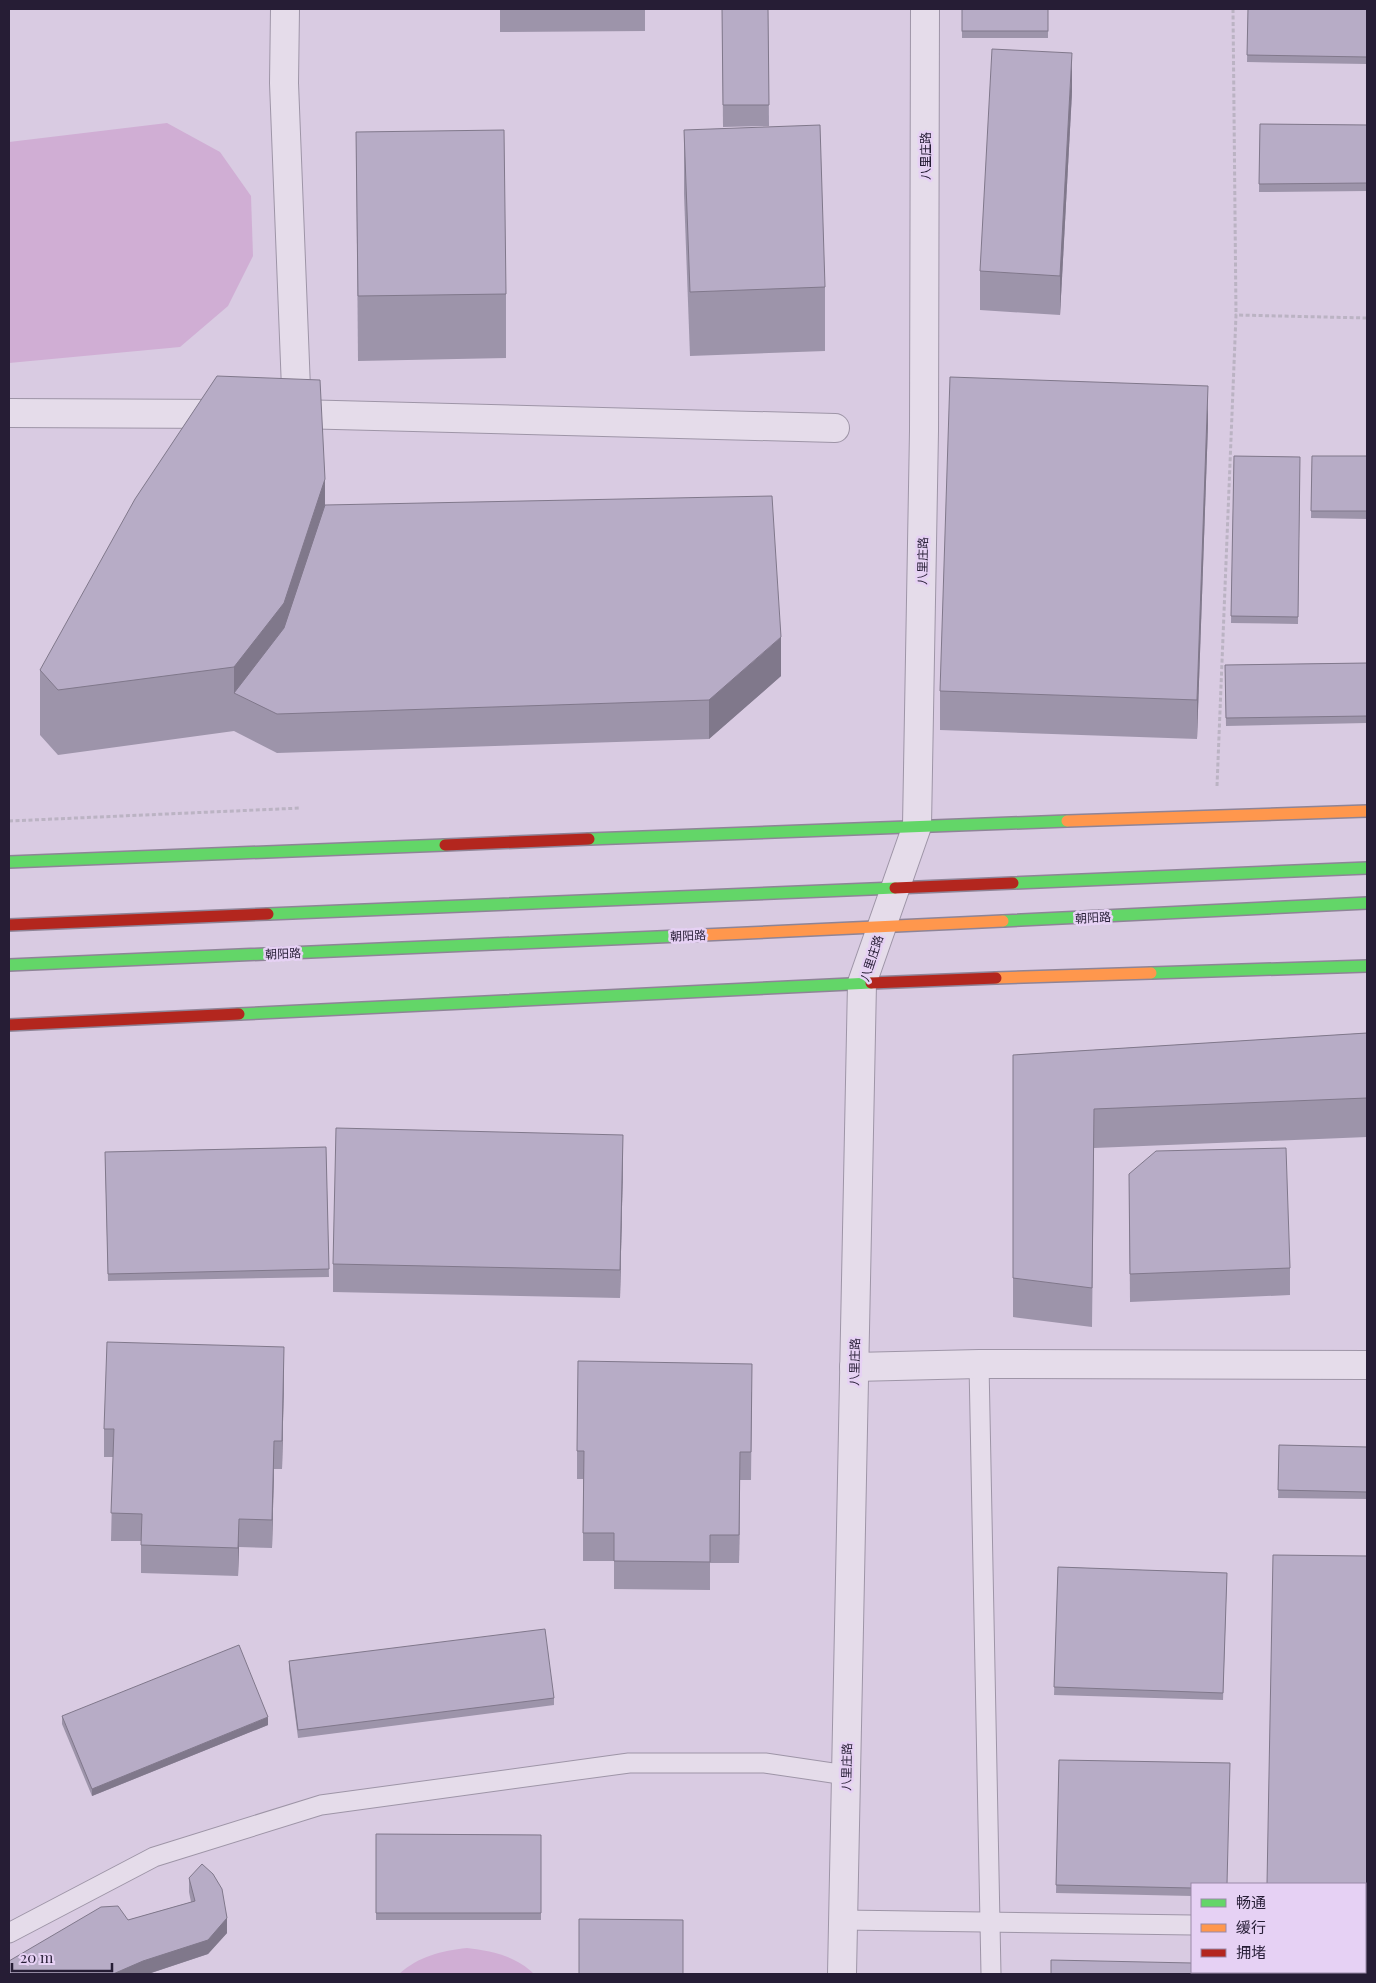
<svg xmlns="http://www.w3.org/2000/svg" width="1376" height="1983" font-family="'Playfair Display','Noto Sans SC',serif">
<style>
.green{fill:#d0aed4}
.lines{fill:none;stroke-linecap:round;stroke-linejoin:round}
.lane-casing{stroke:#9e95a7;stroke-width:21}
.street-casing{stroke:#9e95a7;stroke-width:30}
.fast-casing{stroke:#8e8497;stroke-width:14}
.slow-casing{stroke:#8e8497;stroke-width:14}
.jam-casing{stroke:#8e8497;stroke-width:14}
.path{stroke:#bbb3c3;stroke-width:3;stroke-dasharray:4 2.5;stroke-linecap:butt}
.lane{stroke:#e5dcea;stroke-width:19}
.street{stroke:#e5dcea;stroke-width:28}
.fast{stroke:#63d668;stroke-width:11}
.slow{stroke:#ff974d;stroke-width:11}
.jam{stroke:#b3261e;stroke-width:11}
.wall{fill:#9d94aa}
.shaded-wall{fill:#80788b}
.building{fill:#b7acc6;stroke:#80788b}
.labels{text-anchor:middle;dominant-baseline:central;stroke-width:5;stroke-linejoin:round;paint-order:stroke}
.street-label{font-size:12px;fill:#261d35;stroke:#e6d1f4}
</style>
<rect width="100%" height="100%" fill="#d9cbe2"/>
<!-- green -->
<g class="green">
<polygon points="167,123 220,152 251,196 253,256 228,306 180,347 9,363 9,142"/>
<path d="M467 1948C492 1951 516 1956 534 1974H399C419 1956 441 1951 467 1948Z"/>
</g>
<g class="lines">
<defs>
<g id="lane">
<polyline points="979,1364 991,1974"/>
<polyline points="843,1920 1192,1925"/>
<polyline points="9,1933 154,1857 321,1805 629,1763 765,1763 846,1775"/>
</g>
<g id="street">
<polyline points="285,9 284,83 297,414 294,414"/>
<polyline points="9,413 228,414"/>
<polyline points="297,414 835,428"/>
<polyline points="854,1367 979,1364 1367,1365"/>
<polyline points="842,1974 862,983 917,826 924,431 925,9"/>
</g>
<g id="fast">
<polyline points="589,839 1067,821"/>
<polyline points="9,862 445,845"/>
<polyline points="1013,883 1367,868"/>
<polyline points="268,914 895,888"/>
<polyline points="1003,921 1367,903"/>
<polyline points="9,965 703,935"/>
<polyline points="1151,973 1367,966"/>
<polyline points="239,1014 871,983"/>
</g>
<g id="slow">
<polyline points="1067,821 1367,811"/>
<polyline points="703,935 1003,921"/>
<polyline points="996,978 1151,973"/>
</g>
<g id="jam">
<polyline points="445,845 589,839"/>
<polyline points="895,888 1013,883"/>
<polyline points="9,925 268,914"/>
<polyline points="871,983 996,978"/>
<polyline points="9,1025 239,1014"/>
</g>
</defs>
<!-- lane casing -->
<use href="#lane" class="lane-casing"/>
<!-- street casing -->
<use href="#street" class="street-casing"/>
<!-- fast casing -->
<use href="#fast" class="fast-casing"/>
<!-- slow casing -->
<use href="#slow" class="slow-casing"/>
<!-- jam casing -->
<use href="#jam" class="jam-casing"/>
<!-- path -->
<g class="path">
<polyline points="1233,9 1236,315"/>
<polyline points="1217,786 1236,315 1367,318"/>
<polyline points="9,821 301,808"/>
</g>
<!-- lane -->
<use href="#lane" class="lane"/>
<!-- street -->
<use href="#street" class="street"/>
<!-- fast -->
<use href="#fast" class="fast"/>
<!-- slow -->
<use href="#slow" class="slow"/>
<!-- jam -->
<use href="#jam" class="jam"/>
</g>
<!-- wall -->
<g class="wall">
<polygon points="500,9 645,9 645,31 500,32"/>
<polygon points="722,9 768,9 769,126 723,127"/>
<rect x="962" y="9" width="86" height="29"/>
<polygon points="1248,9 1367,9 1367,64 1247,62"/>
<polygon points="1072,92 1060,315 980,310 980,271"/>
<polygon points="1260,124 1367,125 1367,191 1259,192"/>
<polygon points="684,130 825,287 825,351 690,356 684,194"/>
<polygon points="356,132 506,294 506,358 358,361"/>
<polygon points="1208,424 1197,739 940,730 940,691"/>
<polygon points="1234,456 1300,457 1298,624 1231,623"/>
<polygon points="1312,456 1367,456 1367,519 1311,518"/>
<polygon points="325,505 781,676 709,739 277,753 234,731 58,755 40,735 40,670"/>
<polygon points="1367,663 1367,723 1226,726 1225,665"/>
<polygon points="1367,1033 1367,1137 1094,1148 1092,1327 1013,1317 1013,1055"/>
<polygon points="326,1147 329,1277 108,1281 105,1152"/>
<polygon points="623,1162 620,1298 333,1292 333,1264"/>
<polygon points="1129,1174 1290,1268 1290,1295 1130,1302"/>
<polygon points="284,1375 282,1469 274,1469 272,1548 239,1547 238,1576 141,1573 141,1541 111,1541 113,1457 104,1457 104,1429"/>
<polygon points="752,1392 751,1480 740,1480 739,1563 710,1563 710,1590 614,1589 614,1561 583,1561 583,1479 577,1479 577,1451"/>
<polygon points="1279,1445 1367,1447 1367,1499 1278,1498"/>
<polygon points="1058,1567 1227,1573 1223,1700 1054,1695"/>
<polygon points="289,1661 554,1698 554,1705 298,1738 289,1669"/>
<polygon points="62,1716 268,1725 92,1796 62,1724"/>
<polygon points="1059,1760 1192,1884 1192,1896 1056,1893"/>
<polygon points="376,1834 541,1835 541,1920 376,1920"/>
<polygon points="189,1878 227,1933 208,1954 148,1974 128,1920 191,1902 189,1892"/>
</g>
<!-- shaded-wall -->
<g class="shaded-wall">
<polygon points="1072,53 1072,92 1060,315 1060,276"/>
<polygon points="1208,386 1208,424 1197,739 1197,700"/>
<polygon points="325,479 325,544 284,667 234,693 234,667"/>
<polygon points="781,637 781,676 709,739 709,700"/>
<polygon points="623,1135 623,1162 620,1298 620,1270"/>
<polygon points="284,1347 284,1375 282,1469 282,1441"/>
<polygon points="274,1441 274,1469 272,1548 272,1520"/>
<polygon points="740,1452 740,1480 739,1563 739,1535"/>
<polygon points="239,1519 239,1547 238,1576 238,1548"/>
<polygon points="268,1717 268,1725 92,1796 92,1789"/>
<polygon points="227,1918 227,1933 208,1954 148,1974 113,1974"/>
</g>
<!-- building -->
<g class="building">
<polygon points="722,9 768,9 769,105 723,105"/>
<rect x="962" y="9" width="86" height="22"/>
<polygon points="1248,9 1367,9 1367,57 1247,55"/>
<polygon points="992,49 1072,53 1060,276 980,271"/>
<polygon points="1260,124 1367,125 1367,183 1259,184"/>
<polygon points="820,125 825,287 690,292 684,130"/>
<polygon points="504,130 506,294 358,296 356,132"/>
<polygon points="217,376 320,380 325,479 284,603 234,667 58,690 40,670 135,499"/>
<polygon points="950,377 1208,386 1197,700 940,691"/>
<polygon points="1234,456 1300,457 1298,617 1231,616"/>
<polygon points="1312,456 1367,456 1367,511 1311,511"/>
<polygon points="772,496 781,637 709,700 277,714 234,693 284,628 325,505"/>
<polygon points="1367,663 1367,716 1226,718 1225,665"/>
<polygon points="1367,1033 1367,1098 1094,1109 1092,1288 1013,1278 1013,1055"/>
<polygon points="336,1128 623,1135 620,1270 333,1264"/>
<polygon points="326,1147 329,1269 108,1274 105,1152"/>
<polygon points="1286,1148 1290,1268 1130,1274 1129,1174 1156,1151"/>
<polygon points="107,1342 284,1347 282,1441 274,1441 272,1520 239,1519 238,1548 141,1545 142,1514 111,1513 114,1429 104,1429"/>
<polygon points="578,1361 752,1364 751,1452 740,1452 739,1535 710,1535 710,1562 614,1561 614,1533 583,1533 584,1451 577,1451"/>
<polygon points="1279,1445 1367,1447 1367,1492 1278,1490"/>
<polygon points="1273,1555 1367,1556 1367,1974 1265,1974 1265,1972 1365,1972 1365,1884 1267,1884"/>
<polygon points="1058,1567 1227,1573 1223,1693 1054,1687"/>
<polygon points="545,1629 554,1698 298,1730 289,1661"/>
<polygon points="239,1645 268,1717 92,1789 62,1716"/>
<polygon points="1059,1760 1230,1763 1227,1884 1192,1884 1192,1888 1056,1885"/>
<polygon points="376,1834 541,1835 541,1913 376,1913"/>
<polygon points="202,1864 213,1874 222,1889 227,1918 208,1940 143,1961 113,1974 9,1974 9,1961 101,1907 118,1906 128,1920 195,1901 189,1878"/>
<polygon points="579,1919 683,1920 683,1974 579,1974"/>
<polygon points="1051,1960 1192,1963 1192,1972 1221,1972 1221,1974 1051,1974"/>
</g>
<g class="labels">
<!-- street labels -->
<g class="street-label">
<text transform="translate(925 156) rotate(-90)">八里庄路</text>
<text transform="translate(922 561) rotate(-89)">八里庄路</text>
<text transform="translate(1093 917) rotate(-3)">朝阳路</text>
<text transform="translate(688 935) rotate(-2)">朝阳路</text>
<text transform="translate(283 953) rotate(-2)">朝阳路</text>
<text transform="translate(871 958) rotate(-72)">八里庄路</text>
<text transform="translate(854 1362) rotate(-89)">八里庄路</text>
<text transform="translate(846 1767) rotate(-89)">八里庄路</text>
</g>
</g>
<!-- border -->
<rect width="1376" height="1983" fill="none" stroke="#261d35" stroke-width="20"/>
<!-- legend -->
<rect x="1191" y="1883" width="175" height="90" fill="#e6d1f4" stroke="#9989a8"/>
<rect x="1201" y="1899" width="25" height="8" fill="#63d668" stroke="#9989a8"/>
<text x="1236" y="1908" font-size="15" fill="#261d35">畅通</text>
<rect x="1201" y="1924" width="25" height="8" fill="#ff974d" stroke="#9989a8"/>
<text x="1236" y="1933" font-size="15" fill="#261d35">缓行</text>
<rect x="1201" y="1949" width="25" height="8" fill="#b3261e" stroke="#9989a8"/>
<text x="1236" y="1958" font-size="15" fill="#261d35">拥堵</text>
<!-- scale -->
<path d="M12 1963v8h100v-8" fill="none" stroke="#261d35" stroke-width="2.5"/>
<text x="20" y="1963" font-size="15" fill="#261d35" stroke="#e6d1f4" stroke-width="4" paint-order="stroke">20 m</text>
</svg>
